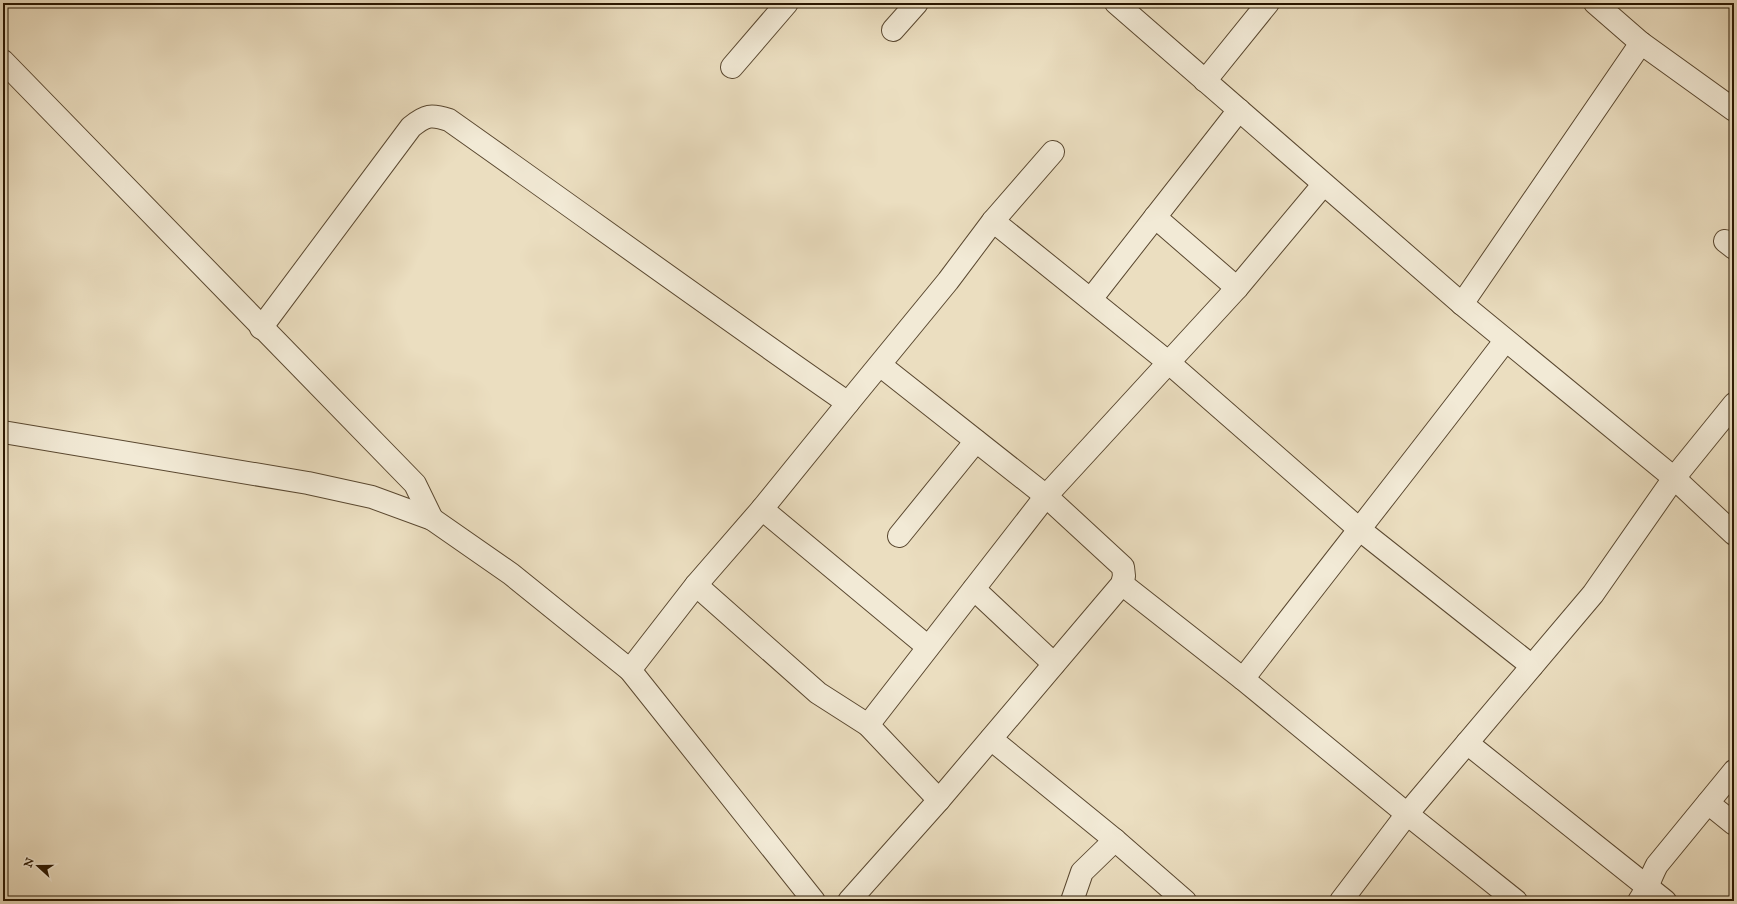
<svg xmlns="http://www.w3.org/2000/svg" width="1737" height="904" font-family="'IM FELL Great Primer',serif">
<style>
.lines{fill:none;stroke-linecap:round;stroke-linejoin:round}
.minor-casing{stroke:#5a4830;stroke-width:24}
.minor{stroke:#f2ead6;stroke-width:22}
</style>
<rect width="100%" height="100%" fill="#ebdec0"/>
<filter id="stains"><feTurbulence type="fractalNoise" baseFrequency=".005" numOctaves="4"/><feColorMatrix values="0 0 0 0 .2 0 0 0 0 .09 0 0 0 0 .02 0 0 0 .5 -.17"/></filter>
<radialGradient id="worn" r=".72"><stop offset=".6" stop-color="#630" stop-opacity="0"/><stop offset="1" stop-color="#630" stop-opacity=".3"/></radialGradient>
<g class="lines">
<defs>
<g id="minor">
<polyline points="1116,3 1462,304 1674,478 1734,534"/>
<polyline points="1595,3 1641,43 1734,110"/>
<polyline points="893,30 917,3"/>
<polyline points="3,61 415,484 432,519"/>
<polyline points="732,67 787,3"/>
<polyline points="1205,81 1268,3"/>
<polyline points="1155,217 1237,288"/>
<polyline points="993,221 1168,362 1359,529 1532,666"/>
<polyline points="1725,241 1734,248"/>
<polyline points="1091,299 1239,110"/>
<polyline points="1462,304 1641,43"/>
<path d="M261 328 411 127C426 115 431 114 449 120 582 214 714 310 848 403"/>
<polyline points="3,432 308,483 372,497 432,519 511,574 630,670 814,901"/>
<polyline points="762,509 928,647"/>
<polyline points="899,536 976,441"/>
<polyline points="1122,584 1243,679 1407,814 1516,901"/>
<polyline points="696,585 818,693 868,725 939,800"/>
<polyline points="974,589 1054,664"/>
<polyline points="630,670 696,585 762,509 848,403 948,281 993,221 1053,152"/>
<path d="M1243 679C1330 566 1419 454 1505 341"/>
<polyline points="868,725 1046,496 1237,288 1323,185"/>
<polyline points="991,739 1115,840 1185,901"/>
<polyline points="1467,743 1665,901"/>
<polyline points="1708,803 1734,824"/>
<polyline points="849,901 939,800 1122,584 1124,576 1123,567 1046,496 880,365"/>
<polyline points="1072,901 1082,872 1115,840"/>
<polyline points="1341,901 1407,814 1593,594 1674,478 1734,404"/>
<path d="M1639 901C1648 888 1650 878 1657 865L1734 771"/>
</g>
</defs>
<!-- minor casing -->
<use href="#minor" class="minor-casing"/>
<!-- minor -->
<use href="#minor" class="minor"/>
</g>
<!-- margin -->
<rect width="1737" height="904" fill="none" stroke="#ebdec0" stroke-width="16"/>
<rect x="4" y="4" width="1729" height="896" fill="none" stroke="#291600" stroke-width="2"/>
<rect x="8" y="8" width="1721" height="888" fill="none" stroke="#291600"/>
<!-- north arrow -->
<g transform="translate(38 866) rotate(291)" stroke="#f2ead6" stroke-width="3" paint-order="stroke">
<path d="M0-3L7 15L0 10L-7 15Z" fill="#291600"/>
<text y="-6" font-size="11" font-weight="bold" text-anchor="middle" fill="#291600">N</text>
</g>
<rect width="100%" height="100%" filter="url(#stains)"/>
<rect width="100%" height="100%" fill="url(#worn)"/>
</svg>
